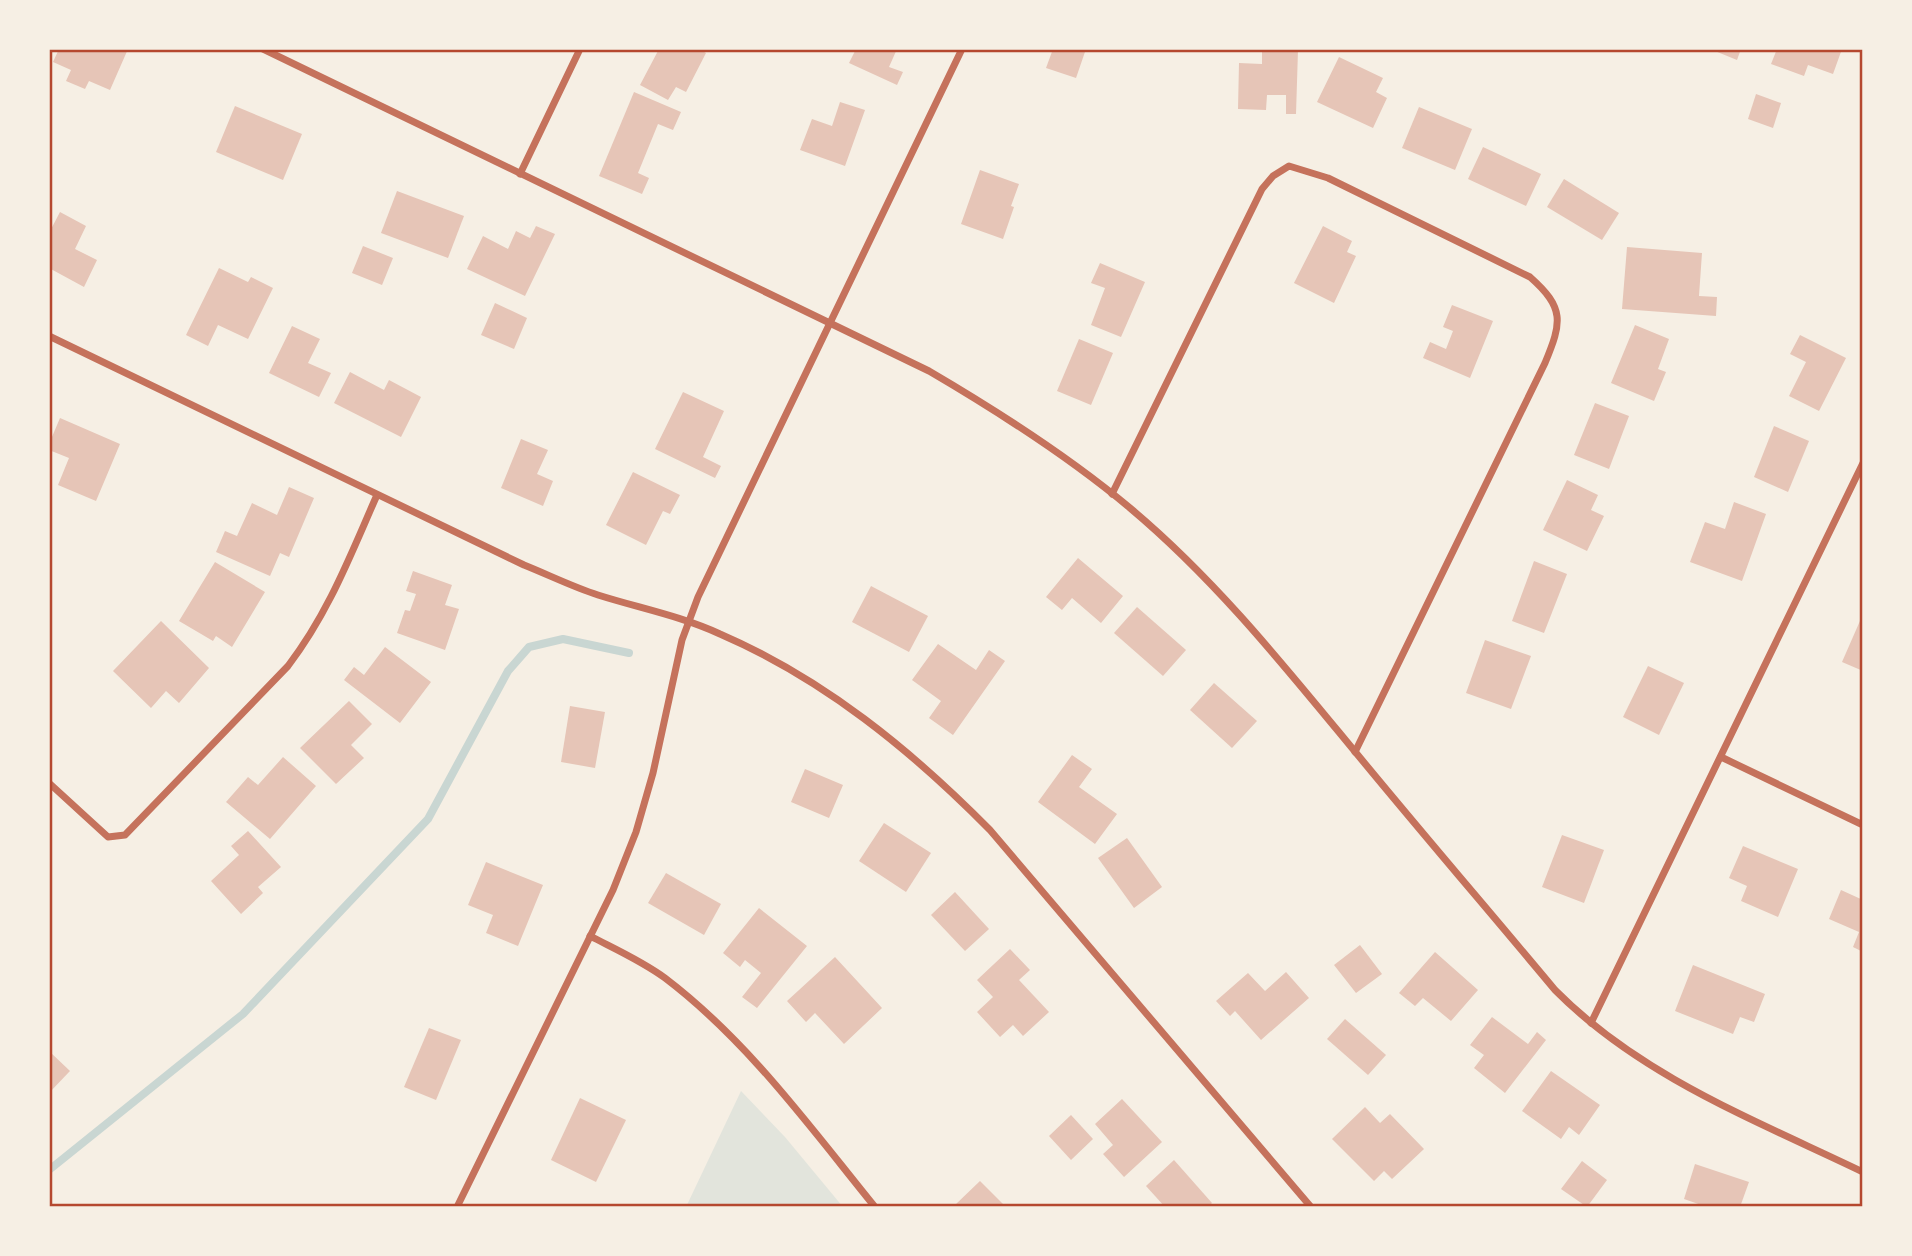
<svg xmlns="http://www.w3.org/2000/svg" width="1912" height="1256" font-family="'Alegreya Sans',sans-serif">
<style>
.green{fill:#e2e4dc}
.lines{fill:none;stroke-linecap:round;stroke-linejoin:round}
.stream{stroke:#c9d6d2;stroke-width:8}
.building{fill:#e6c5b7}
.minor{stroke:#c5725c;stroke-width:7}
.neatline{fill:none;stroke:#b5482f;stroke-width:2.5}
</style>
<rect width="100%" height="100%" fill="#f6efe4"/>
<!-- green -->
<polygon class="green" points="741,1091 785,1137 843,1207 686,1207"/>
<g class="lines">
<!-- stream -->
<polyline class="stream" points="49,1170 243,1014 428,819 508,671 529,647 563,639 629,653"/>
</g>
<!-- building -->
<g class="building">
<polygon points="59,49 103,49 110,52 111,49 128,49 110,90 89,81 85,89 66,81 71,70 53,62"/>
<polygon points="659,49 699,49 706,53 686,92 676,87 668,100 640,85"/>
<polygon points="856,49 897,49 889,67 903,72 897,85 849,63"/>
<polygon points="1053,49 1086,49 1076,78 1046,68"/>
<polygon points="1262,49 1298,50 1296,114 1286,114 1286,95 1267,95 1266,110 1238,109 1239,63 1262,64"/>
<polygon points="1710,49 1741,49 1737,60"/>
<polygon points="1777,49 1842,49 1833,74 1808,65 1804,76 1771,64"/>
<polygon points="1339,57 1383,78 1376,92 1387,98 1373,128 1317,102"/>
<polygon points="634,92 681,112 673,130 658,124 638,173 649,178 642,194 599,176"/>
<polygon points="1756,94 1781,103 1773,128 1748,119"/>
<polygon points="840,102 865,110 845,166 800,150 812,119 832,126"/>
<polygon points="235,106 302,134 283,180 216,152"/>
<polygon points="1419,107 1472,129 1455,170 1402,148"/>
<polygon points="1483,147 1541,174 1526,206 1468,179"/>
<polygon points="980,170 1019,184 1011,206 1014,207 1003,239 961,224"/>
<polygon points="1564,179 1619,213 1602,240 1547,207"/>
<polygon points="397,191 464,216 448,258 381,233"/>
<polygon points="60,212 86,226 75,249 97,260 84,287 49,268 49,233"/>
<polygon points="536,226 555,234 525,296 467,269 483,236 508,249 516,231 530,238"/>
<polygon points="1323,226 1352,241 1347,252 1356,256 1334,303 1294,283"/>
<polygon points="363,246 393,258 382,285 352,273"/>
<polygon points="1627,247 1702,253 1699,296 1717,297 1716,316 1622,309"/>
<polygon points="1100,263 1145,282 1121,337 1091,325 1105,288 1091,283"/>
<polygon points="219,268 248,282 251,277 273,288 248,339 218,325 208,346 186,335"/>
<polygon points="495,303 527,318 514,349 481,335"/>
<polygon points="1452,305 1493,321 1470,378 1423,358 1430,342 1446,349 1453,331 1443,327"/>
<polygon points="1635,325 1669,339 1658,369 1666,372 1654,401 1611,383"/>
<polygon points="292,326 320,339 308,363 331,373 319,397 269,373"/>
<polygon points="1800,335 1846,358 1819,411 1789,396 1806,362 1790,354"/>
<polygon points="1079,339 1113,353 1091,405 1057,391"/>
<polygon points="350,372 384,390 389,380 421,397 401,437 334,403"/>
<polygon points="683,392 724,411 703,457 721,466 715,478 655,449"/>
<polygon points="1595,403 1629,416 1609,469 1574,455"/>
<polygon points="60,418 120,444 96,501 58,485 69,458 49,450 49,444"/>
<polygon points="1774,426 1809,441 1788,492 1754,477"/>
<polygon points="521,439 548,450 537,474 553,481 543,506 501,488"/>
<polygon points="633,472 680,495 670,514 663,511 646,545 606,525"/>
<polygon points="1567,480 1598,495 1591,510 1604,516 1587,551 1543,530"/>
<polygon points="289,487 314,498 289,557 280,553 270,576 216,552 225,531 237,536 252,503 277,515"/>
<polygon points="1734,502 1766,514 1742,581 1690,562 1705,522 1725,529"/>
<polygon points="1078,558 1123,596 1101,623 1072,598 1062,610 1046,597"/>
<polygon points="1534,561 1567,574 1544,633 1512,621"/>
<polygon points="215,562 265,592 232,647 216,636 213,641 179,621"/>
<polygon points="413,571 452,585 445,605 459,609 445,650 397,633 405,610 410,611 416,594 406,591"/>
<polygon points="871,586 928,616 909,652 852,622"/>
<polygon points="1137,607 1186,650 1163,676 1114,633"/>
<polygon points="1863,614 1863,671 1842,662"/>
<polygon points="161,621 209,668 179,703 166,691 151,708 113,671"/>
<polygon points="1485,640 1531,656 1511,709 1466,693"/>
<polygon points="938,644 976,670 989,650 1005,661 953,735 929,718 941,701 912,680"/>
<polygon points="385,647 431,682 400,723 344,680 354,667 364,675"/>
<polygon points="1648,666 1684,683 1659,735 1623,717"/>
<polygon points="1214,683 1257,721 1232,748 1190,710"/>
<polygon points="349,701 372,724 351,745 364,758 336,784 300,748"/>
<polygon points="570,706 605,712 595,768 561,762"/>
<polygon points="1072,755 1092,769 1079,787 1117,814 1095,844 1038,802"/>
<polygon points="283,757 316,786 270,839 226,802 248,777 258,785"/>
<polygon points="805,769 843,785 829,818 791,802"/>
<polygon points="884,823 931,853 906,892 859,861"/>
<polygon points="248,831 281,867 258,887 263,893 241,914 211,881 239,855 231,846"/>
<polygon points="1562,835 1604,850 1584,903 1542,887"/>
<polygon points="1127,838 1162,887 1134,908 1098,858"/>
<polygon points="1743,846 1798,869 1778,917 1741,901 1747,886 1729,878"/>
<polygon points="486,862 543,885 518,946 486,933 493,915 468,905"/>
<polygon points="666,873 721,904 704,935 648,903"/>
<polygon points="1841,890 1863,900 1863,952 1853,947 1859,932 1829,919"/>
<polygon points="955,892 989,929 965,951 931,915"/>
<polygon points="759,908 807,946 757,1008 742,997 761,973 745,960 740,967 723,953"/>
<polygon points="1360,945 1382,974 1356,993 1334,965"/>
<polygon points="1010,949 1030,970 1019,980 1049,1012 1023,1036 1013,1025 1000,1037 977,1012 993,997 977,980"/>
<polygon points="1435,952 1478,990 1451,1021 1423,998 1415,1006 1399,993"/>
<polygon points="835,957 882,1008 844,1044 815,1013 806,1022 787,1001"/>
<polygon points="1693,965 1765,994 1754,1022 1740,1017 1733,1034 1675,1011"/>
<polygon points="1286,972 1309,998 1261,1040 1235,1011 1230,1016 1216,1001 1248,973 1265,991"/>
<polygon points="1492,1017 1528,1044 1537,1032 1546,1040 1505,1093 1474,1068 1484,1055 1470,1045"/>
<polygon points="1345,1019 1386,1055 1368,1075 1327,1039"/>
<polygon points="429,1028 461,1040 436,1100 404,1087"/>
<polygon points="49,1051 70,1071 49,1093"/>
<polygon points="1551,1071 1600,1105 1579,1135 1569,1127 1561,1139 1522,1111"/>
<polygon points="580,1098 626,1120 596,1182 551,1160"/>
<polygon points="1122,1099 1162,1142 1124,1177 1103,1154 1113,1145 1095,1124"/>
<polygon points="1365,1107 1380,1123 1390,1114 1424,1149 1392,1179 1384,1171 1374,1181 1332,1139"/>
<polygon points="1071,1115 1093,1139 1071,1160 1049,1136"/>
<polygon points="1174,1160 1212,1203 1208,1207 1165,1207 1146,1186"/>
<polygon points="1582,1161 1607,1180 1587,1207 1561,1189"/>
<polygon points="1695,1164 1749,1182 1740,1207 1707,1207 1684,1199"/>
<polygon points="980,1181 1006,1207 957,1207 955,1205"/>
</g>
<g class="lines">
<!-- minor -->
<g class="minor">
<path d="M263 49 929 371C999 412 1068 456 1130 508 1216 580 1286 668 1357 754 1422 833 1489 911 1555 990 1640 1076 1755 1120 1863 1172"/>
<polyline points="520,174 580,49"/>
<path d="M49 336 524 565C549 575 573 587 598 595 639 608 681 616 720 634 824 679 911 750 990 830L1311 1207"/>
<path d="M1112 494 1262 189 1273 176 1289 166 1328 178 1530 277C1565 308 1562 322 1545 363L1355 752"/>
<polyline points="1721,757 1863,825"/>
<path d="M49 783 108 837 125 835 288 666C329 612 350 556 377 495"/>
<path d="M590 936C615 949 642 961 665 978 748 1041 810 1127 875 1207"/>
<polyline points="1591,1023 1863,463"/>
<polyline points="457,1207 613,890 636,832 653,773 682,640 698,597 962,49"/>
</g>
</g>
<!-- border -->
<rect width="1912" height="1256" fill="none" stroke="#f6efe4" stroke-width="102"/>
<rect x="51" y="51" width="1810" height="1154" class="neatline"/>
</svg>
